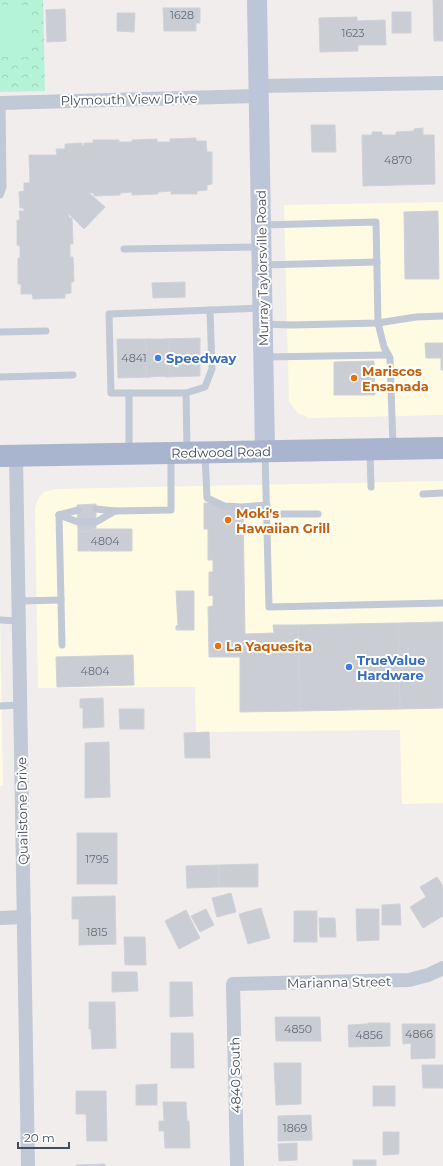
<svg xmlns="http://www.w3.org/2000/svg" width="443" height="1166" font-family="Montserrat,sans-serif">
<style>
.commercial{fill:#fefbe2}
.forest{fill:url(#forest-crowns)}
.pitch{fill:#b5f3d8}
.building{fill:#cbcdd5;stroke:#d0d1d9}
.lines{fill:none;stroke-linecap:round;stroke-linejoin:round}
.lane{stroke:#c1c8d6;stroke-width:7}
.street{stroke:#c1c8d6;stroke-width:14}
.secondary{stroke:#bdc5d8;stroke-width:20}
.primary{stroke:#a9b5cf;stroke-width:22}
.shop-dot{fill:#3f7fe0;stroke:#fff;stroke-width:1.5}
.food-dot{fill:#e8710a;stroke:#fff;stroke-width:1.5}
.labels{text-anchor:middle;dominant-baseline:central;stroke-width:4;stroke-linejoin:round;paint-order:stroke}
.number-label{font-size:11px;fill:#656c7a}
.street-label{font-size:13px;fill:#434c5c;stroke:#fff}
.shop-label{font-size:13px;font-weight:bold;fill:#366cbe;stroke:#fff;text-anchor:start}
.food-label{font-size:13px;font-weight:bold;fill:#c56008;stroke:#fff;text-anchor:start}
</style>
<defs>
<pattern id="forest-crowns" width="20" height="18" patternUnits="userSpaceOnUse"><rect width="20" height="18" fill="#b5f3d8"/><path d="M2 6a3 3 0 1 1 6 0M12 15a3 3 0 1 1 6 0" fill="none" stroke="#9dd2bc"/></pattern>
</defs>
<rect width="100%" height="100%" fill="#f0edec"/>
<!-- commercial -->
<g class="commercial">
<polygon points="443,202 443,415 315,418 309,418 298,413 289,402 284,205"/>
<polygon points="443,481 443,803 402,804 400,730 196,732 195,687 38,688 35,507 39,497 44,492 56,489"/>
<polygon points="0,612 3,786 0,786"/>
</g>
<!-- forest -->
<polygon class="forest" points="0,0 43,0 45,91 0,92"/>
<!-- pitch -->
<polygon class="pitch" points="0,5 30,5 32,57 0,57"/>
<!-- building -->
<g class="building">
<polygon points="433,0 443,0 443,41 434,41"/>
<polygon points="163,8 200,8 200,23 196,23 196,31 164,31"/>
<polygon points="65,9 66,41 47,42 46,10"/>
<rect x="392" y="12" width="19" height="21"/>
<polygon points="117,13 135,13 134,32 117,31"/>
<polygon points="357,17 357,21 385,20 386,45 358,45 358,51 320,52 319,18"/>
<polygon points="311,125 335,125 336,152 312,152"/>
<polygon points="423,128 423,135 434,135 435,184 363,186 362,135 372,135 372,132 382,132 382,135 396,135 396,132 414,131 414,129"/>
<polygon points="196,138 196,141 206,141 207,152 212,152 212,184 207,185 207,190 197,191 197,194 171,194 171,191 158,192 158,194 132,195 132,192 120,193 120,195 94,196 94,193 89,193 105,207 84,229 69,214 69,218 72,218 73,244 70,244 70,257 73,257 74,282 71,282 71,293 65,294 65,298 33,299 32,294 21,294 21,284 18,284 18,258 20,258 20,246 17,245 17,220 20,220 19,211 24,211 24,208 20,208 19,192 24,191 24,183 30,183 29,155 57,155 56,149 65,149 65,144 82,143 82,146 84,145 84,143 93,143 93,140 119,140 119,142 132,142 132,140 157,139 157,142 170,142 170,139"/>
<polygon points="438,211 439,279 405,279 404,212"/>
<polygon points="185,282 185,297 153,298 152,283"/>
<polygon points="200,338 200,376 165,377 165,339"/>
<polygon points="117,339 150,339 151,377 118,378"/>
<polygon points="146,339 169,339 170,376 146,377"/>
<polygon points="425,343 443,343 443,370 441,370 441,358 426,358"/>
<polygon points="374,361 375,395 334,395 334,362"/>
<polygon points="204,503 222,503 243,510 245,634 274,633 273,625 298,625 300,711 240,712 240,657 209,657 208,607 213,606 213,595 209,596 209,572 213,572 213,560 208,560 208,529 204,529"/>
<polygon points="96,504 96,529 92,529 92,531 78,532 77,505"/>
<polygon points="92,529 132,529 132,551 78,551 78,532 92,531"/>
<polygon points="176,591 194,591 194,630 176,630 176,626 178,625"/>
<polygon points="443,622 443,708 400,709 398,623"/>
<polygon points="398,623 400,709 300,711 298,625"/>
<polygon points="133,655 134,685 57,687 56,657"/>
<polygon points="103,698 104,727 83,728 83,708 80,708 80,699"/>
<polygon points="119,709 144,709 144,729 120,729"/>
<polygon points="209,732 210,758 185,758 184,733"/>
<polygon points="109,742 110,797 85,798 85,743"/>
<rect x="77" y="833" width="40" height="51"/>
<polygon points="258,864 258,887 219,887 219,865"/>
<polygon points="219,865 219,887 187,888 186,866"/>
<polygon points="437,877 443,886 443,916 423,928 410,907 426,897 420,887"/>
<polygon points="231,893 236,912 217,917 212,898"/>
<polygon points="115,896 116,944 79,945 79,919 72,919 72,897"/>
<polygon points="400,904 401,925 382,925 382,905"/>
<polygon points="261,908 270,938 248,944 239,914"/>
<polygon points="206,909 214,925 200,932 191,916"/>
<polygon points="356,909 379,909 379,940 357,941"/>
<polygon points="186,910 200,938 179,949 165,921"/>
<rect x="294" y="911" width="23" height="31"/>
<polygon points="319,918 335,918 336,937 320,937"/>
<polygon points="124,937 145,937 146,965 125,965"/>
<polygon points="112,972 137,972 138,991 112,992"/>
<polygon points="170,982 192,982 193,1016 170,1017"/>
<polygon points="89,1002 115,1002 116,1048 92,1049 91,1029 89,1029"/>
<polygon points="275,1017 320,1017 321,1041 276,1041"/>
<polygon points="368,1023 390,1023 390,1046 349,1047 348,1025 368,1024"/>
<polygon points="402,1024 435,1024 435,1058 411,1059 411,1043 403,1044"/>
<polygon points="171,1033 193,1033 194,1068 171,1068"/>
<polygon points="274,1063 301,1063 301,1104 276,1105"/>
<polygon points="422,1065 443,1065 443,1088 423,1088"/>
<polygon points="157,1084 157,1105 136,1105 136,1085"/>
<rect x="373" y="1086" width="22" height="20"/>
<polygon points="76,1091 106,1091 107,1141 87,1141 86,1114 76,1114"/>
<polygon points="163,1102 186,1102 187,1121 189,1121 190,1148 165,1148 164,1131 159,1131 159,1121 164,1121"/>
<polygon points="311,1115 312,1140 278,1141 278,1116"/>
<polygon points="383,1132 399,1132 399,1154 383,1155"/>
<polygon points="297,1143 297,1160 279,1161 278,1144"/>
<rect x="353" y="1160" width="23" height="6"/>
<polygon points="105,1164 105,1166 76,1166 76,1165"/>
</g>
<g class="lines">
<!-- lane -->
<g class="lane">
<polyline points="0,195 3,187 2,103"/>
<polyline points="261,225 376,222 378,323 292,325 263,324"/>
<polyline points="124,249 259,247"/>
<polyline points="262,265 377,262"/>
<polyline points="0,332 46,331"/>
<polyline points="264,357 388,355"/>
<polyline points="0,377 73,375"/>
<polyline points="186,393 205,387 212,369 210,310"/>
<polyline points="393,446 390,358 384,347 378,323 416,317 443,316"/>
<polyline points="187,450 186,393 111,393 109,314 260,308"/>
<polyline points="129,452 129,393"/>
<polyline points="370,452 371,487"/>
<polyline points="265,453 269,607 443,603"/>
<polyline points="205,454 207,498 224,506 242,507 267,505"/>
<polyline points="423,494 443,493"/>
<polyline points="96,509 115,511 171,510 171,455"/>
<polyline points="267,514 318,514"/>
<polyline points="59,515 62,645"/>
<polyline points="59,515 78,522 96,522 115,511"/>
<polyline points="59,515 78,510"/>
<polyline points="19,601 61,600"/>
<polyline points="0,620 19,621"/>
<polyline points="0,706 20,705"/>
</g>
<!-- street -->
<g class="street">
<polyline points="258,86 443,83"/>
<polyline points="0,103 259,96"/>
<polyline points="16,456 28,1166"/>
<polyline points="0,918 24,917"/>
<polyline points="237,1166 233,984 409,980 428,975 443,968"/>
</g>
<!-- secondary -->
<polyline class="secondary" points="257,0 265,451"/>
<!-- primary -->
<polyline class="primary" points="0,456 443,448"/>
</g>
<!-- markers -->
<g class="shop-dot">
<circle cx="158" cy="358" r="4"/>
<circle cx="349" cy="667" r="4"/>
</g>
<g class="food-dot">
<circle cx="354" cy="378" r="4"/>
<circle cx="228" cy="520" r="4"/>
<circle cx="218" cy="646" r="4"/>
</g>
<g class="labels">
<!-- number labels -->
<g class="number-label">
<text x="182" y="15">1628</text>
<text x="353" y="33">1623</text>
<text x="398" y="160">4870</text>
<text x="134" y="358">4841</text>
<text x="105" y="541">4804</text>
<text x="95" y="671">4804</text>
<text x="97" y="859">1795</text>
<text x="97" y="932">1815</text>
<text x="298" y="1029">4850</text>
<text x="419" y="1034">4866</text>
<text x="369" y="1035">4856</text>
<text x="295" y="1128">1869</text>
</g>
<!-- street labels -->
<g class="street-label">
<text transform="translate(129 99) rotate(-1)">Plymouth View Drive</text>
<text transform="translate(262 268) rotate(-91)">Murray Taylorsville Road</text>
<text transform="translate(221 452) rotate(-1)">Redwood Road</text>
<text transform="translate(22 811) rotate(-91)">Quailstone Drive</text>
<text transform="translate(339 982) rotate(-1)">Marianna Street</text>
<text transform="translate(235 1075) rotate(-91)">4840 South</text>
</g>
<!-- shop labels -->
<g class="shop-label">
<text x="166" y="358">Speedway</text>
<text x="357" y="660">TrueValue<tspan x="357" dy="15">Hardware</tspan></text>
</g>
<!-- food labels -->
<g class="food-label">
<text x="362" y="371">Mariscos<tspan x="362" dy="15">Ensanada</tspan></text>
<text x="236" y="513">Moki's<tspan x="236" dy="15">Hawaiian Grill</tspan></text>
<text x="226" y="646">La Yaquesita</text>
</g>
</g>
<!-- scale -->
<path d="M18 1142v6h51v-6" fill="none" stroke="#434c5c" stroke-width="2"/>
<text x="24" y="1142" font-size="12" fill="#434c5c" stroke="#ffffff" stroke-width="3" paint-order="stroke">20 m</text>
</svg>
